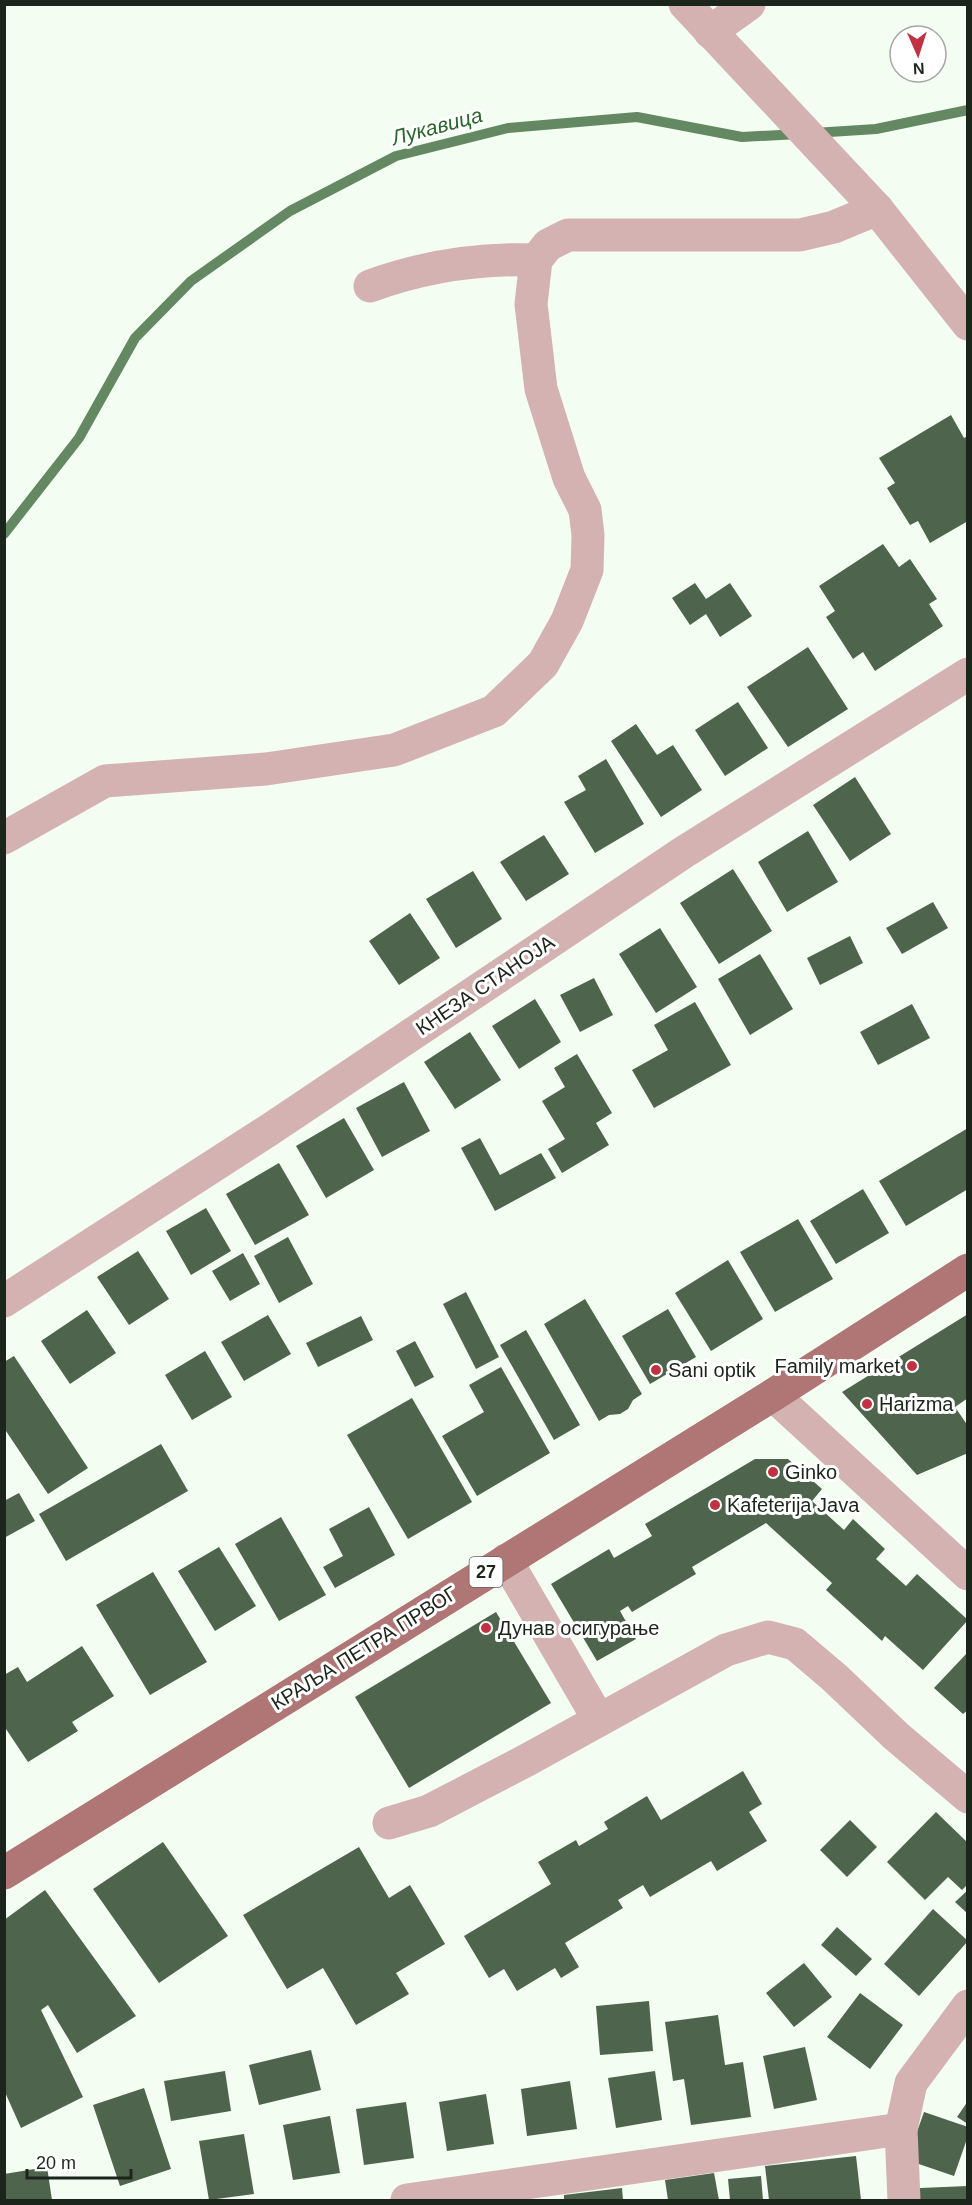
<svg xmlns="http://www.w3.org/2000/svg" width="972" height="2205" font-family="Arial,sans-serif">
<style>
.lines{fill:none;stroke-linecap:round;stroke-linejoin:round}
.stream{stroke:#638862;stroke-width:10}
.building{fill:#4e644d}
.minor{stroke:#d4b2b2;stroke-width:33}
.major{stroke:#b07575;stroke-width:33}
.poi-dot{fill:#c13142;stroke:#fff;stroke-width:2}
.labels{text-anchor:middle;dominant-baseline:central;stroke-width:6;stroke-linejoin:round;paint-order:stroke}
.shield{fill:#fff;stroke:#60665f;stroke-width:1.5}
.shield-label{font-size:18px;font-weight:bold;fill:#1c251b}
.street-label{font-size:20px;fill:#1c251b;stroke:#fff}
.poi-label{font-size:20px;fill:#1c251b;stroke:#fff;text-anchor:start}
.water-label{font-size:21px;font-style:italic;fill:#276828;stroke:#fff}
</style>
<rect width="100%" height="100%" fill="#f3fdf2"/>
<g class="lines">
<!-- stream -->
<g class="stream">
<polyline points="814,133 876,129 968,110"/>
<polyline points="4,534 79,438 135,338 191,281 290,211 396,156 508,128 637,117 742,137 799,134"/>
</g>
</g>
<!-- building -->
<g class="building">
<polygon points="951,415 964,438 968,436 968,521 930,543 918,521 910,525 887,488 895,483 879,458"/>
<polygon points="883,544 899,567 910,559 937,599 929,604 943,626 875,671 863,652 853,659 826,617 835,611 819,586"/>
<polygon points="695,583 706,599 730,583 752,616 720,637 706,614 690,625 672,598"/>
<polygon points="808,647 848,709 788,747 747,687"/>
<polygon points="738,702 768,748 725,776 695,730"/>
<polygon points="636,724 657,755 673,745 702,790 661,817 611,741"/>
<polygon points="606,759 644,824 595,853 564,802 586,790 578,776"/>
<polygon points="855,777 891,834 850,861 813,805"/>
<polygon points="808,831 838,882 787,912 758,862"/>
<polygon points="544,835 569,874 526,901 500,862"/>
<polygon points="733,869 772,931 719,964 680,903"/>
<polygon points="473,871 502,919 456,948 426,899"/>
<polygon points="933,902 948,928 902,954 886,928"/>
<polygon points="410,913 440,958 399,985 369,941"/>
<polygon points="660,928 697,987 656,1013 619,954"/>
<polygon points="850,936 863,963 820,985 807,958"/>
<polygon points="760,954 793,1009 750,1035 718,979"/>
<polygon points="594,978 613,1015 580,1032 560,995"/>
<polygon points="535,999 561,1042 519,1069 492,1026"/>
<polygon points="695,1002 731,1065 654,1108 632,1070 668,1050 654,1025"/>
<polygon points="912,1004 930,1038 878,1065 860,1032"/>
<polygon points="470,1032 501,1080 455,1109 424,1062"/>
<polygon points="577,1054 612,1113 596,1123 609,1145 562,1173 548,1149 565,1139 542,1101 565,1087 554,1068"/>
<polygon points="404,1082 430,1131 382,1157 356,1108"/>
<polygon points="344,1118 374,1170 326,1198 296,1146"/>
<polygon points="968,1128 968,1189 906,1226 879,1181"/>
<polygon points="480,1138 500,1175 541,1153 556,1178 495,1211 461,1148"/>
<polygon points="279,1163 309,1215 255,1245 226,1194"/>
<polygon points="863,1189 889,1233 836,1264 810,1221"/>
<polygon points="206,1208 231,1251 191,1275 166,1231"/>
<polygon points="798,1219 833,1279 775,1312 740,1252"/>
<polygon points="288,1237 313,1284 279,1303 254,1256"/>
<polygon points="138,1251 169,1299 129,1325 97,1277"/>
<polygon points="243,1253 260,1284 230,1301 212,1271"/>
<polygon points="728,1260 763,1319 711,1351 675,1293"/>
<polygon points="466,1292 499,1357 476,1369 443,1304"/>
<polygon points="585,1299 642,1394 633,1400 628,1409 620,1414 609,1415 599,1421 544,1324"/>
<polygon points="668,1309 696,1357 650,1384 622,1336"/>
<polygon points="87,1310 116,1353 70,1384 41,1341"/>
<polygon points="968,1314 968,1398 955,1407 968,1426 968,1453 917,1475 842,1392"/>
<polygon points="268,1315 291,1354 244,1381 221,1342"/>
<polygon points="361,1316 373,1340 318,1367 306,1343"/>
<polygon points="526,1330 580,1425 554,1440 500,1345"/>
<polygon points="415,1341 434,1377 415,1387 396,1351"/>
<polygon points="205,1351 232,1397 192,1420 165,1375"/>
<polygon points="14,1356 88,1468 48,1494 4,1428 4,1362"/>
<polygon points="501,1367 550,1453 477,1496 442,1436 484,1412 469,1385"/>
<polygon points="412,1398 472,1502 408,1539 347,1435"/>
<polygon points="161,1444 188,1491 66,1561 39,1514"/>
<polygon points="755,1459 788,1459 822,1489 812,1501 844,1530 853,1519 885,1549 876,1559 906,1586 917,1574 968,1620 923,1670 885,1636 882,1641 826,1590 832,1583 766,1523 692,1567 696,1574 632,1612 628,1606 620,1611 636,1639 597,1661 551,1584 609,1549 614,1558 652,1536 645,1524"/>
<polygon points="19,1493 35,1521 4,1538 4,1501"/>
<polygon points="369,1507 395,1555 335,1588 323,1567 343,1556 329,1529"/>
<polygon points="281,1517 326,1595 279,1621 235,1544"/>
<polygon points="219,1547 256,1606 215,1631 178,1571"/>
<polygon points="153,1572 207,1662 150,1695 96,1605"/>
<polygon points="496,1612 551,1703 409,1788 355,1697"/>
<polygon points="82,1646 114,1696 72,1722 78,1731 28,1762 4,1726 4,1675 18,1667 27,1682"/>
<polygon points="968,1652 968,1710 963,1714 934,1688"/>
<polygon points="743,1771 762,1804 749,1812 767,1841 717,1871 711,1861 650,1897 643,1885 618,1900 623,1908 565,1943 579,1967 561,1978 555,1968 517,1991 504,1969 489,1978 464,1936 551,1884 538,1862 576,1840 579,1846 608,1829 604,1822 647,1796 661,1820"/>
<polygon points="936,1812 968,1843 968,1884 962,1890 948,1877 925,1900 887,1862"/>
<polygon points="850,1820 877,1847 847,1877 820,1850"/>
<polygon points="163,1842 228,1936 159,1983 93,1889"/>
<polygon points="359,1847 389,1898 410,1885 445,1944 396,1973 409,1994 356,2025 323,1968 287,1989 243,1915"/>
<polygon points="45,1890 136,2016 77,2053 48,2005 41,2010 83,2097 21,2128 4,2090 4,1920"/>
<polygon points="968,1890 968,1914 955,1902"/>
<polygon points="933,1909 968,1941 919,1996 884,1964"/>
<polygon points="837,1927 872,1959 856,1976 821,1945"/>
<polygon points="804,1963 832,1997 794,2027 766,1993"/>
<polygon points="860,1993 903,2025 870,2069 827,2037"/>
<polygon points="649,2001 653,2051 600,2055 596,2006"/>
<polygon points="718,2015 725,2065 743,2062 751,2117 691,2125 684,2079 673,2081 665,2022"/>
<polygon points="805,2047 817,2100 774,2109 763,2056"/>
<polygon points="311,2050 321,2090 259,2105 249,2065"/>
<polygon points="225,2071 231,2111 171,2121 164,2081"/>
<polygon points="655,2071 662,2120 616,2128 608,2078"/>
<polygon points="570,2081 577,2129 527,2136 521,2089"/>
<polygon points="144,2088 171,2169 120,2186 93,2105"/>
<polygon points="486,2094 494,2144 447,2151 439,2102"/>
<polygon points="968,2101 968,2124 957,2117"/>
<polygon points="406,2102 414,2158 364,2165 356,2109"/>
<polygon points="924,2112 968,2127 968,2136 954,2176 907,2160"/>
<polygon points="330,2116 340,2173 293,2180 283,2125"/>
<polygon points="244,2134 254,2194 209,2200 199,2141"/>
<polygon points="856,2156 861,2200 769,2200 765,2166"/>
<polygon points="47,2167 52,2200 4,2200 4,2174"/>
<polygon points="714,2173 719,2200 668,2200 665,2180"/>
<polygon points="761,2176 763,2200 730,2200 728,2179"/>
<polygon points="968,2186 968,2200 920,2200 920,2188"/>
<polygon points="622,2188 623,2200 564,2200 564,2195"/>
</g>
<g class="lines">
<!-- minor -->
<g class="minor">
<polyline points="685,4 877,209 968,324"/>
<polyline points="710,32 749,4"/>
<path d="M370 286C425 266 478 258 536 260"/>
<polyline points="4,838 105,781 266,769 394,750 494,711 543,664 567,621 587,570 588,535 585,510 569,478 541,389 531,304 536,260 548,245 568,235 800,235 834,227 877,209"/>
<polyline points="4,1301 269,1130 684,852 968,674"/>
<polyline points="773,1395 968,1574"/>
<polyline points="506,1560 599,1720"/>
<polyline points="389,1823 429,1811 527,1760 726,1650 768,1637 795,1644 835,1678 896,1736 968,1797"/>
<polyline points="407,2200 901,2129"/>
<polyline points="904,2200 901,2129 911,2083 968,2006"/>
</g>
<!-- major -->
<polyline class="major" points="4,1873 773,1395 968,1270"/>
</g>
<!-- markers -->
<g class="poi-dot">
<circle cx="912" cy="1366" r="6"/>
<circle cx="656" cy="1370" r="6"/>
<circle cx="867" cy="1404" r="6"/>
<circle cx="773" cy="1472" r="6"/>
<circle cx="715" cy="1505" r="6"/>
<circle cx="486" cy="1628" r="6"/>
</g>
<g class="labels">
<!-- shield labels -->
<rect class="shield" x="469.5" y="1557" width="33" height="30" rx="4.5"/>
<g class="shield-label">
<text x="486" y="1572">27</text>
</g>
<!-- street labels -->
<g class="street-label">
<text transform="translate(485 985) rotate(-34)">КНЕЗА СТАНОЈА</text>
<text transform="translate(364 1648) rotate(-32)">КРАЉА ПЕТРА ПРВОГ</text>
</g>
<!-- poi labels -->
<g class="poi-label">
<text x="900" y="1366" text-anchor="end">Family market</text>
<text x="668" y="1370">Sani optik</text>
<text x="879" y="1404">Harizma</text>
<text x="785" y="1472">Ginko</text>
<text x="727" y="1505">Kafeterija Java</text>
<text x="498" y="1628">Дунав осигурање</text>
</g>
<!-- water labels -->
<g class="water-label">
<text transform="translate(437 126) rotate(-15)">Лукавица</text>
</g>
</g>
<!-- border -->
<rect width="972" height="2205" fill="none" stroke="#1c251b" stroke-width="12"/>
<!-- north arrow -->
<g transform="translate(918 54) rotate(177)"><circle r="28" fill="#ffffff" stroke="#a4a8a4" stroke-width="1.5"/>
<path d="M0-4.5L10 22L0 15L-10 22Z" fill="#c13142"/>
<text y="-9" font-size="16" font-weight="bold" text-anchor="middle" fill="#1c251b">N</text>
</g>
<!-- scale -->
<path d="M27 2169v9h104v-9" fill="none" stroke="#1c251b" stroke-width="3"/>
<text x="36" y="2169" font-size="18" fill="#1c251b" stroke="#ffffff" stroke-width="4.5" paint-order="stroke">20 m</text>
</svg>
